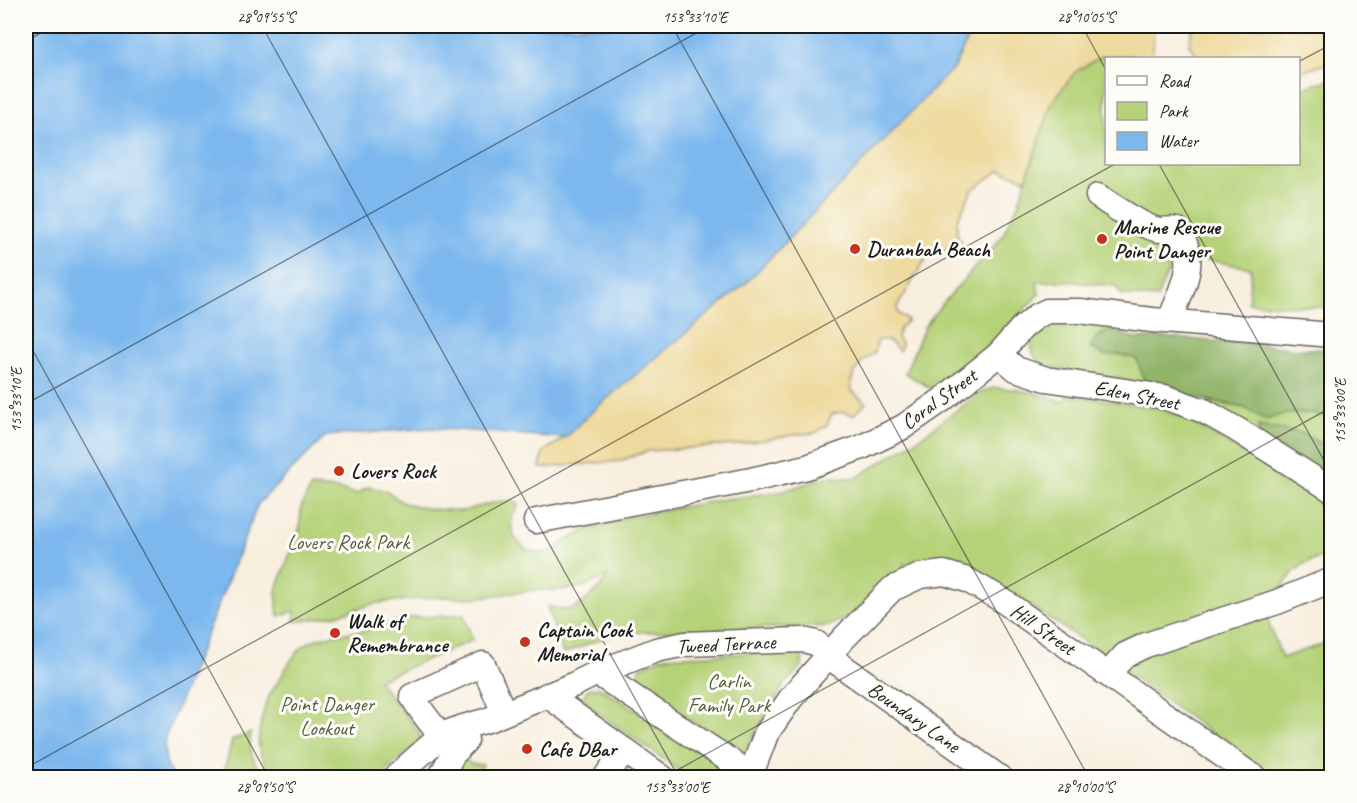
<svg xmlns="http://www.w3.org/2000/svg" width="1357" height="803" font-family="Caveat,sans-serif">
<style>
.green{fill:#b5d278;stroke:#68774a;stroke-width:1.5}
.forest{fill:#90b468;stroke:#566842;stroke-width:1.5}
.sand{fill:#eeda9e;stroke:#857b5d;stroke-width:1.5}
.water{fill:#7cb8ee;stroke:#4c6a85;stroke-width:1.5}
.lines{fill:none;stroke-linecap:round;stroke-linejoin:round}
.minor-casing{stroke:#696660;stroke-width:27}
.minor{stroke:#fff;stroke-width:24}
.ticks{fill:none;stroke:#1c1c1c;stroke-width:1.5;stroke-opacity:0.45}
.poi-dot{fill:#c8321e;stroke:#fdfcf7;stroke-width:2}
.labels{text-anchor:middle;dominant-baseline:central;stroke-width:6;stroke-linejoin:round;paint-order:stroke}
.poi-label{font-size:21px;font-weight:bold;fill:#1c1c1c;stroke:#fdfcf7;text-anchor:start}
.street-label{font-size:21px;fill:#1c1c1c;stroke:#fdfcf7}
.park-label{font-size:21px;fill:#525c3c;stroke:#fdfcf7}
.neatline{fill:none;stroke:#1c1c1c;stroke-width:2}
.ticks-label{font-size:15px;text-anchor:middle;fill:#1c1c1c}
</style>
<rect width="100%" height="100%" fill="#fdfcf7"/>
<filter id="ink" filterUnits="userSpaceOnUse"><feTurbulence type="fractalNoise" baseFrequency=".0167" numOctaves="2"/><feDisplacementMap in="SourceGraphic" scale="12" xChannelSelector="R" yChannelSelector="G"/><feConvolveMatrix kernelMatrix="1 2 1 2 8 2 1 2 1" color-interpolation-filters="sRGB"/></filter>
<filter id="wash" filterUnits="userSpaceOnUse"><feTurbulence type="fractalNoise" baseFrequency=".008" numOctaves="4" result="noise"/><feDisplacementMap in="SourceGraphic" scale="24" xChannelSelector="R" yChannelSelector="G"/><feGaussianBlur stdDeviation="1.35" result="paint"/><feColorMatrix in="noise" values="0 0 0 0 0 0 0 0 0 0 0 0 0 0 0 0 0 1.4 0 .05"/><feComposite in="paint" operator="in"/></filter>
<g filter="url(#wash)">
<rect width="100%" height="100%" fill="#f8eede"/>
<!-- green -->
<g class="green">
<polygon points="1102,56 1131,56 1135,58 1106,58 1106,164 1298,164 1299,89 1331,79 1331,308 1248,303 1251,268 1175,254 1157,298 1122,295 1115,286 1064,281 1037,282 1039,294 981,354 937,392 905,373 925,326 938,309 1001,238 1019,202 1052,102 1075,72"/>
<path d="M1047 319 1120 325 1097 337 1105 356 1118 354 1137 359 1145 383 1054 368C1050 367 1043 365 1040 362 1023 347 1034 330 1047 319Z"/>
<path d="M995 388C1018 389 1042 392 1062 402L1067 395 1122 402 1163 410 1191 421 1331 507V559L1322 557 1304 564 1293 573 1279 590 1198 617 1106 656 979 572 958 563 933 560 903 564 907 569C882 590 858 614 828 626L616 633 563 654 547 606C554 608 565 611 571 609 584 605 601 587 608 576L582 587 563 590H538L471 598 439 597 376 603 337 615 294 622 295 611 278 616 276 591 300 527 301 507 311 487 336 489 357 494 368 487 387 491 403 503 431 509 463 511 496 502 513 500 519 505 513 515 511 524 514 536 519 543 527 550 544 553 555 550 565 541 584 531 624 518 725 499 780 492 827 477 856 478 918 439 983 391Z"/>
<polygon points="1206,401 1245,408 1266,420 1282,414 1313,413 1331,419 1331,449 1301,433 1258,427 1259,439"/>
<polygon points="1264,611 1282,658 1331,641 1331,777 1273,777 1121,669 1128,659"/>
<path d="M463 614 473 640 378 680 419 732 421 741 379 777 275 778C255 751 256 745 263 714 266 699 273 689 281 677 286 668 292 658 299 650 316 633 346 634 368 630 385 626 400 618 417 617 433 616 448 617 463 614Z"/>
<path d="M798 651 802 658V666L784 685 744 752 741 753 645 691C636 683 636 679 640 668L661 657Z"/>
<polygon points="599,687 742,777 689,777 595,711 585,701 584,695 588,689"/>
<path d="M251 733C247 750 254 763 264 777H223L232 740Z"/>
<polygon points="464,758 471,764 483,765 475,777 447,778"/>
</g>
<!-- forest -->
<g class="forest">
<polygon points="1111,330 1136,339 1161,337 1265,345 1297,349 1326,349 1331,355 1331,419 1313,413 1282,414 1266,420 1245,408 1214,401 1201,400 1145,383 1137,359 1118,354 1105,356 1090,347 1097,337"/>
<polygon points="1258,426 1301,433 1331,449 1331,481 1259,439"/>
</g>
<!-- sand -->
<g class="sand">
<path d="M974 26H1153V58H1135L1131 56H1102L1075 72 1052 102 1026 179 1000 170 972 190 957 221V234L962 245 950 253 934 245 897 307 898 313 908 320 900 328 897 338 902 345 899 351C893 343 887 337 877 341L875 352 861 363 854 373 851 382 852 391 866 403 853 415 843 412 832 414 827 425 815 433 799 434 733 445 648 451 619 461 540 468 543 452 565 438 598 406 746 283 954 67Z"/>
<polygon points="1193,26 1276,26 1331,30 1331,62 1299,72 1298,58 1200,58 1189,45"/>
</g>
<!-- water -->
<polygon class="water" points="26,26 974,26 954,67 746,283 598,406 565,438 431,428 326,436 258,504 164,741 166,762 173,778 26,777"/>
</g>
<g filter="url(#ink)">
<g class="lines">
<defs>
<g id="minor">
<path d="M1098 196C1112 205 1145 229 1160 230 1167 230 1170 228 1178 230 1200 261 1182 289 1170 320"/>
<polyline points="999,354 1016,369 1046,379 1165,397 1204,411 1236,429 1332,490"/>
<polyline points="536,521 751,480 807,467 862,447 903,427 942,400 999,354 1022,328 1037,316 1047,311 1080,311 1152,320 1332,335"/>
<polyline points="828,656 1000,778"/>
<polyline points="597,673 756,778"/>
<polyline points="1108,674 1125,655 1146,645 1277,602 1332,580"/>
<polyline points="547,695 663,778"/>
<path d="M456 751C439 734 424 717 412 696L483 664 504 713"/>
<polyline points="751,774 766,734 791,698 843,639 892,589 920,576 944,573 967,580 999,598 1255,778"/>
<polyline points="394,778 431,745 447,733 463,727 488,720 573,685 597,673 656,650 685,644 803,640 816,643 830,654"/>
<polyline points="440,778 453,754 466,740"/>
<polyline points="605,778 624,750"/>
</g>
</defs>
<!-- minor casing -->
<use href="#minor" class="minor-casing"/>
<!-- minor -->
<use href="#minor" class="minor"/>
</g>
</g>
<!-- ticks -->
<path class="ticks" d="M262 26 679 778M672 26 1089 778M1082 26 1106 70M26 41 53 26M1298 62 1332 44M1159 164 1332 475M26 338 269 778M26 404 709 26M26 768 1115 164M663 778 1332 407M1319 778 1332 770"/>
<!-- markers -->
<g class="poi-dot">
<circle cx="1102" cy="239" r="6"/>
<circle cx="855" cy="249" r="6"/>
<circle cx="339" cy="471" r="6"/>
<circle cx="335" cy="633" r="6"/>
<circle cx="525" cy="642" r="6"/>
<circle cx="527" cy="749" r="6"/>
</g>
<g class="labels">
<!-- poi labels -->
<g class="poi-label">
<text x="1114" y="227">Marine Rescue<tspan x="1114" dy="24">Point Danger</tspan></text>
<text x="867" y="249">Duranbah Beach</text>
<text x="351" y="471">Lovers Rock</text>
<text x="347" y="621">Walk of<tspan x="347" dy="24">Remembrance</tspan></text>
<text x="537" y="630">Captain Cook<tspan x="537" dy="24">Memorial</tspan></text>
<text x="539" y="749">Cafe DBar</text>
</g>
<!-- street labels -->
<g class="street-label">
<text transform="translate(1137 395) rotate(11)">Eden Street</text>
<text transform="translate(939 399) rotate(-36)">Coral Street</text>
<text transform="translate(1043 629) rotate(35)">Hill Street</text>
<text transform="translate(726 644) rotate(-3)">Tweed Terrace</text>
<text transform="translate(914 717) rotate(35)">Boundary Lane</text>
</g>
<!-- park labels -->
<g class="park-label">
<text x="348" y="542">Lovers Rock Park</text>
<text x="729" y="681">Carlin<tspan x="729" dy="24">Family Park</tspan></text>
<text x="327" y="704">Point Danger<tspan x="327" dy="24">Lookout</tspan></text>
</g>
</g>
<!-- margin -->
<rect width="1357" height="803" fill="none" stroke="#fdfcf7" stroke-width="66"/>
<!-- legend -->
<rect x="1105" y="57" width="195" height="108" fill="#fdfcf7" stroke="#a3a29f" stroke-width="1.5"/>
<rect x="1117" y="76" width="30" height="9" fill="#ffffff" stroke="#a3a29f" stroke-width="1.5"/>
<text x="1159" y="87" font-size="18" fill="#1c1c1c">Road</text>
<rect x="1117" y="102" width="30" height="18" fill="#b5d278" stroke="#a3a29f" stroke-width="1.5"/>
<text x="1159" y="117" font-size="18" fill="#1c1c1c">Park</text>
<rect x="1117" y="132" width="30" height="18" fill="#7cb8ee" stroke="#a3a29f" stroke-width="1.5"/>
<text x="1159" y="147" font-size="18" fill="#1c1c1c">Water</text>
<rect x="33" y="33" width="1291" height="737" class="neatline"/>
<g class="ticks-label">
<text x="266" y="22">28°09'55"S</text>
<text x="695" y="22">153°33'10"E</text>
<text x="1086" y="22">28°10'05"S</text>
<text transform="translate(16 400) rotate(-90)" y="5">153°33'10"E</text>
<text transform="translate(1340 411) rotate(-90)" y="5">153°33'00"E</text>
<text x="265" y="792">28°09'50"S</text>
<text x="677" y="792">153°33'00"E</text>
<text x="1085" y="792">28°10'00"S</text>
</g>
</svg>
